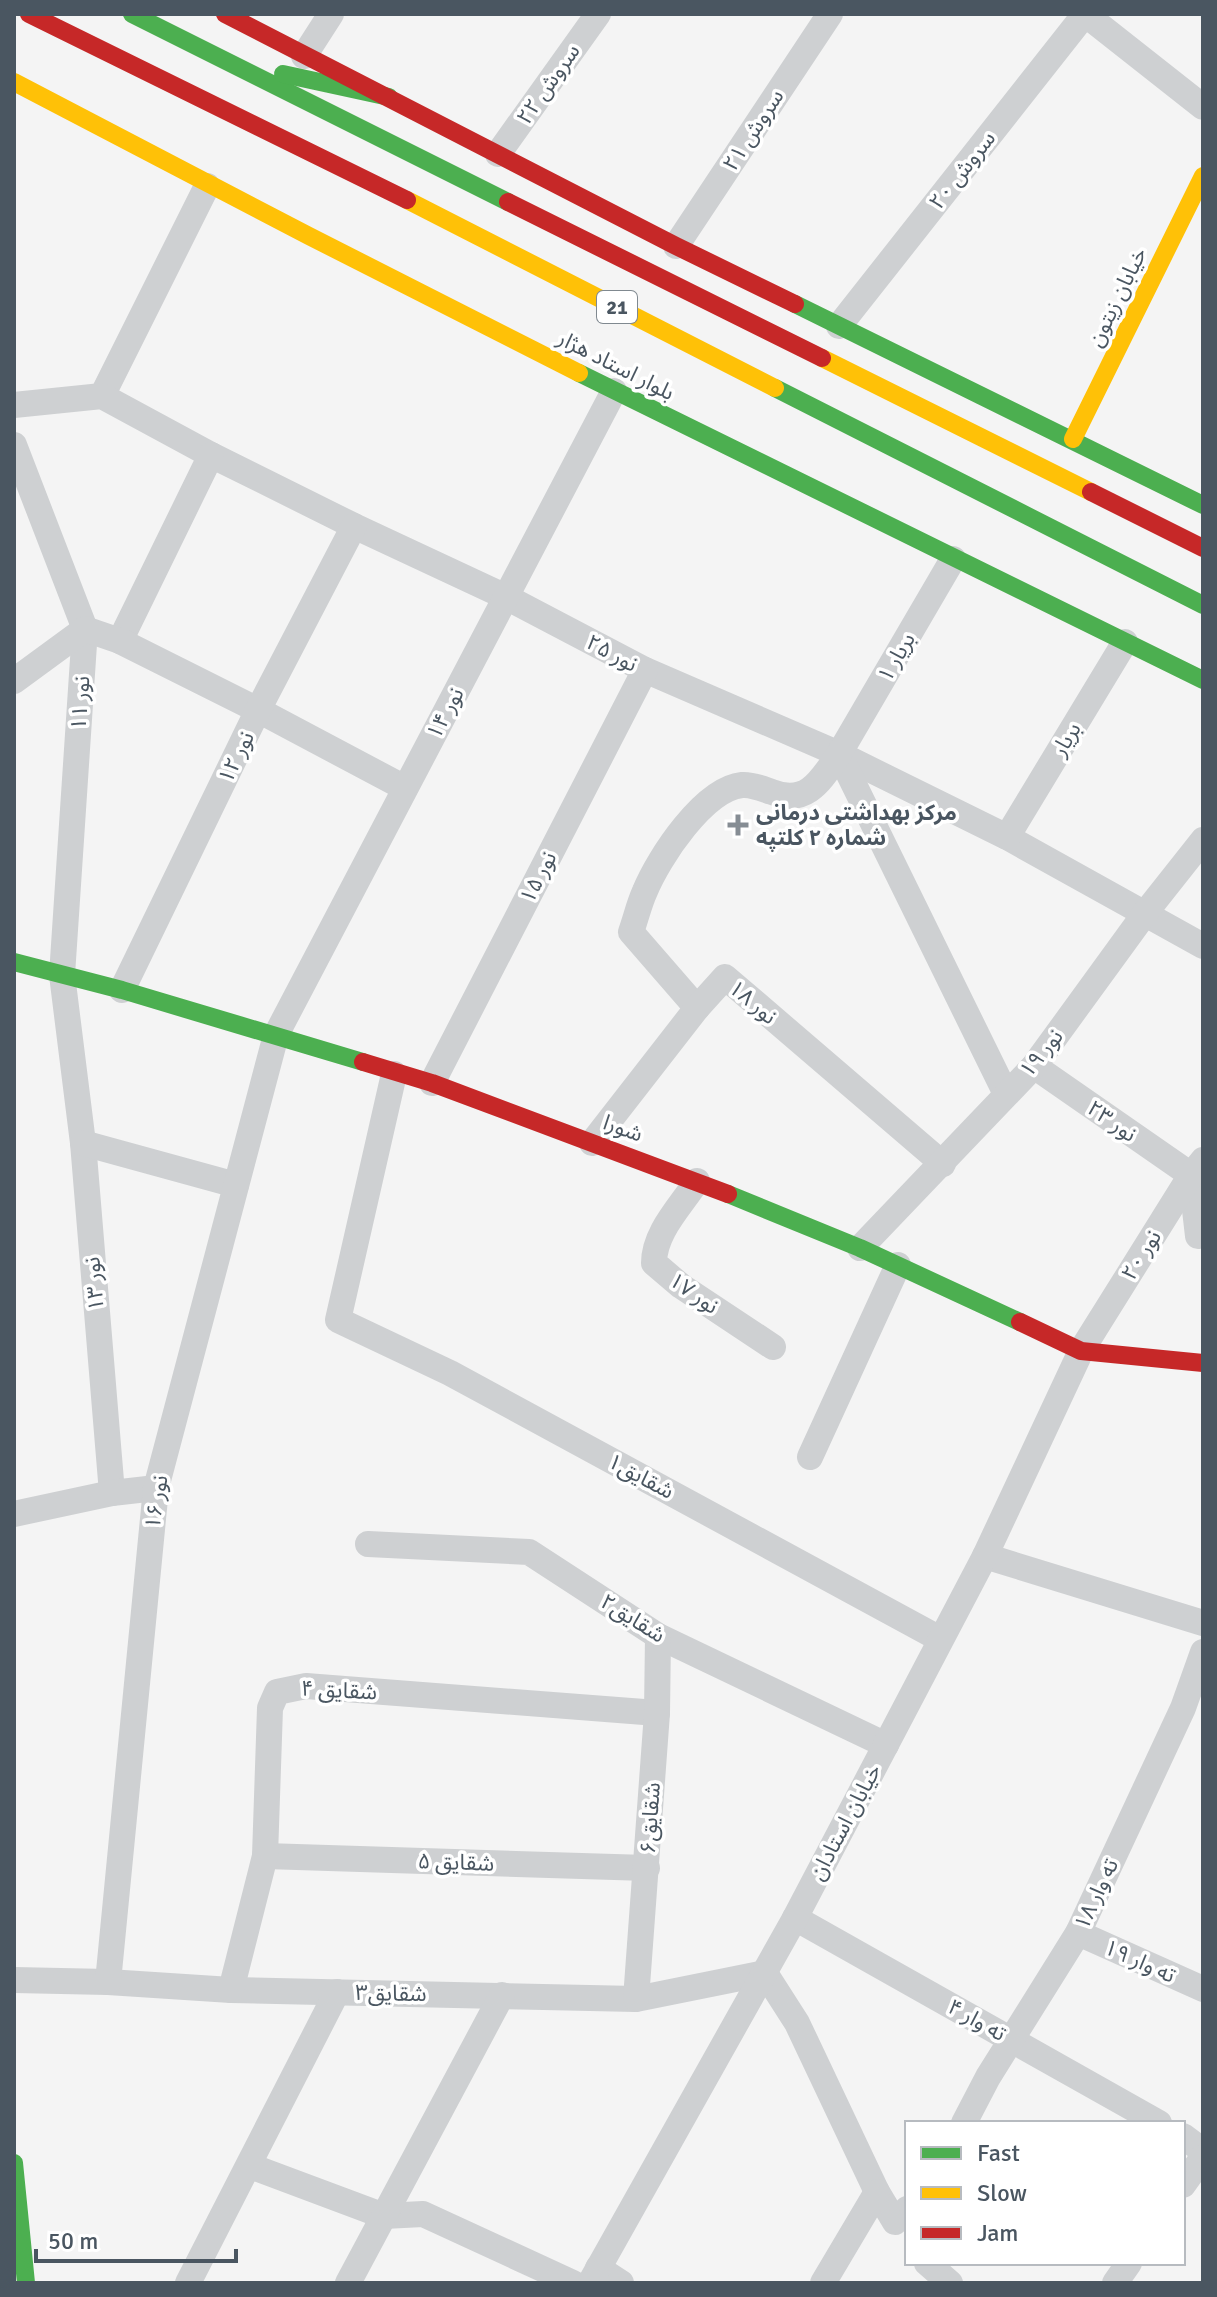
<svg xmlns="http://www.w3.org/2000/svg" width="1217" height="2297" font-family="Signika,'Noto Sans Arabic',sans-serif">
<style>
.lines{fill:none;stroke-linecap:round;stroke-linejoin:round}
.street{stroke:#ced0d2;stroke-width:26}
.fast{stroke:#4caf50;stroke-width:18}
.slow{stroke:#ffc107;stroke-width:18}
.jam{stroke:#c62828;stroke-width:18}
.poi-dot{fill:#868d94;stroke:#fff;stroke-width:3}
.labels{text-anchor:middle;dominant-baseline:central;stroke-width:7;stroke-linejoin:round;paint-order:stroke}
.shield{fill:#fff;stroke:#808990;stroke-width:2}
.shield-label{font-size:20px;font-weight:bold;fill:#4a5661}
.street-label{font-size:22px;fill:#4a5661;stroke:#fff}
.poi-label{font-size:22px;font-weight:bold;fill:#4a5661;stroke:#fff;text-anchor:start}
</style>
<rect width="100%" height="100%" fill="#f4f4f4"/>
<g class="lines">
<!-- street -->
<g class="street">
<polyline points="304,56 331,14"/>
<polyline points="498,154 598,14"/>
<polyline points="676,246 830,14"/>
<polyline points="839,326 1085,14 1203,107"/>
<polyline points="102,396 207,186"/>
<polyline points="14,405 102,396 211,455 354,526 506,597 645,670 839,754 1007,837 1203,946"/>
<polyline points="14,445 85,629 62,975 83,1143 112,1493"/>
<polyline points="120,641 211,455"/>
<polyline points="14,681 85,629 120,641 258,710 405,788"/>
<polyline points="839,754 1006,1094"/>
<polyline points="1007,837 1125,642"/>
<polyline points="122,990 258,710 354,526"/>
<path d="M697 1008 631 932C636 918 639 904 645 891 659 857 704 789 742 785 752 784 763 789 772 792 807 806 821 780 839 754L953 559"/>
<polyline points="1034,1066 1191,1175 1198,1236 1203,1235"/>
<polyline points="394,1074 338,1320 450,1373 940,1639"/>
<polyline points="432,1083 645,670"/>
<polyline points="83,1143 236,1185"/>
<polyline points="592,1143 697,1008 725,977 943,1164"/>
<path d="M697 1181C681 1206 654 1232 654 1263L681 1286 773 1347"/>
<polyline points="860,1248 1034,1066 1146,912 1203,840"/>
<polyline points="810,1457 898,1265"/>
<polyline points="14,1514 112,1493 156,1488"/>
<polyline points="368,1544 529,1552 658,1636 886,1745"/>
<polyline points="985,1556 1203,1623"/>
<polyline points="265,1856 647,1868"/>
<polyline points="795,1918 1159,2123"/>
<polyline points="1078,1933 1203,1989"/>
<polyline points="14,1980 108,1982 231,1990 636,1999 765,1973 797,2023 877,2192 895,2222 907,2209"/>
<polyline points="108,1982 156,1488 276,1035 614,391"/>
<polyline points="231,1990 265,1856 270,1708 277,1692 306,1686 657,1713"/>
<polyline points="636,1999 657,1713 658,1636"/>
<polyline points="964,2123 988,2077 1078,1933 1183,1708 1203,1652"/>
<polyline points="1183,2136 1203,2151"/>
<polyline points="250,2166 384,2216 423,2214 573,2283"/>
<polyline points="1183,2185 1203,2157"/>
<polyline points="927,2263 950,2283"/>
<polyline points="598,2268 621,2283"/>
<polyline points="188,2283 337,1992"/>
<polyline points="348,2283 502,1995"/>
<polyline points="590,2283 795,1918 985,1556 1081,1351 1191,1175 1203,1160"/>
<polyline points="823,2283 877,2192"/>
<polyline points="1115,2283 1129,2263"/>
</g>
<!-- fast -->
<g class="fast">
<polyline points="132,14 508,202"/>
<polyline points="283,74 389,97"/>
<polyline points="795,304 1203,505"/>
<polyline points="579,373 1203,680"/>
<polyline points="775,388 1203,605"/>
<polyline points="14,962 122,990 363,1062"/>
<polyline points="728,1194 860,1248 1020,1322"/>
<polyline points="14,2163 26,2283"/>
</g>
<!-- slow -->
<g class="slow">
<polyline points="14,82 309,236 579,373"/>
<polyline points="407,200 775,388"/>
<polyline points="822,358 1091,492"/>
<polyline points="1073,439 1203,176"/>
</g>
<!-- jam -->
<g class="jam">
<polyline points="29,14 407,200"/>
<polyline points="225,14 676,246 795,304"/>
<polyline points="508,202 822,358"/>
<polyline points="1091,492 1203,548"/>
<polyline points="363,1062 432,1083 728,1194"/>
<polyline points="1020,1322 1081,1351 1203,1363"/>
</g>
</g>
<!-- markers -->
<path class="poi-dot" d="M734 813h8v8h8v8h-8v8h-8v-8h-8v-8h8z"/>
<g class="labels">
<!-- shield labels -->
<rect class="shield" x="597" y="291" width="40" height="32" rx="6"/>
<g class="shield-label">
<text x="617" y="307">21</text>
</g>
<!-- street labels -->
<g class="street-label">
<text transform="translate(548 84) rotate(-55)">سروش ۲۲</text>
<text transform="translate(753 130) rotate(-57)">سروش ۲۱</text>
<text transform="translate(962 170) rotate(-52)">سروش ۲۰</text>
<text transform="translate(1117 297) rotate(-64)">خیابان زیتون</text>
<text transform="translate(616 365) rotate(27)">بلوار استاد هژار</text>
<text transform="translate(612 653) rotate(28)">نور ۲۵</text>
<text transform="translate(896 657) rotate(-60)">بریار ۱</text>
<text transform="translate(80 703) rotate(-86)">نور ۱۱</text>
<text transform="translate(445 713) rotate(-62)">نور ۱۴</text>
<text transform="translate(1066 739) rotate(-59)">بریار</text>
<text transform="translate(236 757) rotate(-64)">نور ۱۲</text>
<text transform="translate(538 877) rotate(-63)">نور ۱۵</text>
<text transform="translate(753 1002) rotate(40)">نور ۱۸</text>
<text transform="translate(1041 1053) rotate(-51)">نور ۱۹</text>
<text transform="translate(1112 1121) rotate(35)">نور ۲۳</text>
<text transform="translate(623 1128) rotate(20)">شورا</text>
<text transform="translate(1141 1255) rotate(-58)">نور ۲۰</text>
<text transform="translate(94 1284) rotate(-95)">نور ۱۳</text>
<text transform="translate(694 1293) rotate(35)">نور ۱۷</text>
<text transform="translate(641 1476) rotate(28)">شقایق۱</text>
<text transform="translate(156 1502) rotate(-81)">نور ۱۶</text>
<text transform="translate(633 1618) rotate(32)">شقایق۲</text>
<text transform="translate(339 1690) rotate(3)">شقایق ۴</text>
<text transform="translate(650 1818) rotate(-86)">شقایق۶</text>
<text transform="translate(845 1822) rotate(-62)">خیابان استادان</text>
<text transform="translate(456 1862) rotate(2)">شقایق ۵</text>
<text transform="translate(1096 1894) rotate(-65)">ته وار ۱۸</text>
<text transform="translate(1140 1961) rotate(24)">ته وار ۱۹</text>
<text transform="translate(391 1993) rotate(1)">شقایق۳</text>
<text transform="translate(977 2020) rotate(29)">ته وار ۴</text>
</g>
<!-- poi labels -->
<g class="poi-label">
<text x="756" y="812">مرکز بهداشتی درمانی<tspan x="756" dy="25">شماره ۲ کلتپه</tspan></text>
</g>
</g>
<!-- border -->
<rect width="1217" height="2297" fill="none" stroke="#4a5661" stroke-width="32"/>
<!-- legend -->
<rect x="905" y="2121" width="280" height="144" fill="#ffffff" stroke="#b7bbc0" stroke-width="2"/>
<rect x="921" y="2147" width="40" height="12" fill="#4caf50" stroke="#b7bbc0" stroke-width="2"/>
<text x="977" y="2161" font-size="24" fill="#4a5661">Fast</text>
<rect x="921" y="2187" width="40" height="12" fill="#ffc107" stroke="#b7bbc0" stroke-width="2"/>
<text x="977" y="2201" font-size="24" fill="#4a5661">Slow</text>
<rect x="921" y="2227" width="40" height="12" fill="#c62828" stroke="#b7bbc0" stroke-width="2"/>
<text x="977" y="2241" font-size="24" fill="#4a5661">Jam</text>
<!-- scale -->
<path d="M36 2249v12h200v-12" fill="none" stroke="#4a5661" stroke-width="4"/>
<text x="48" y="2249" font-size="24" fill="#4a5661" stroke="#ffffff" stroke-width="6" paint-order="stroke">50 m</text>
</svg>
